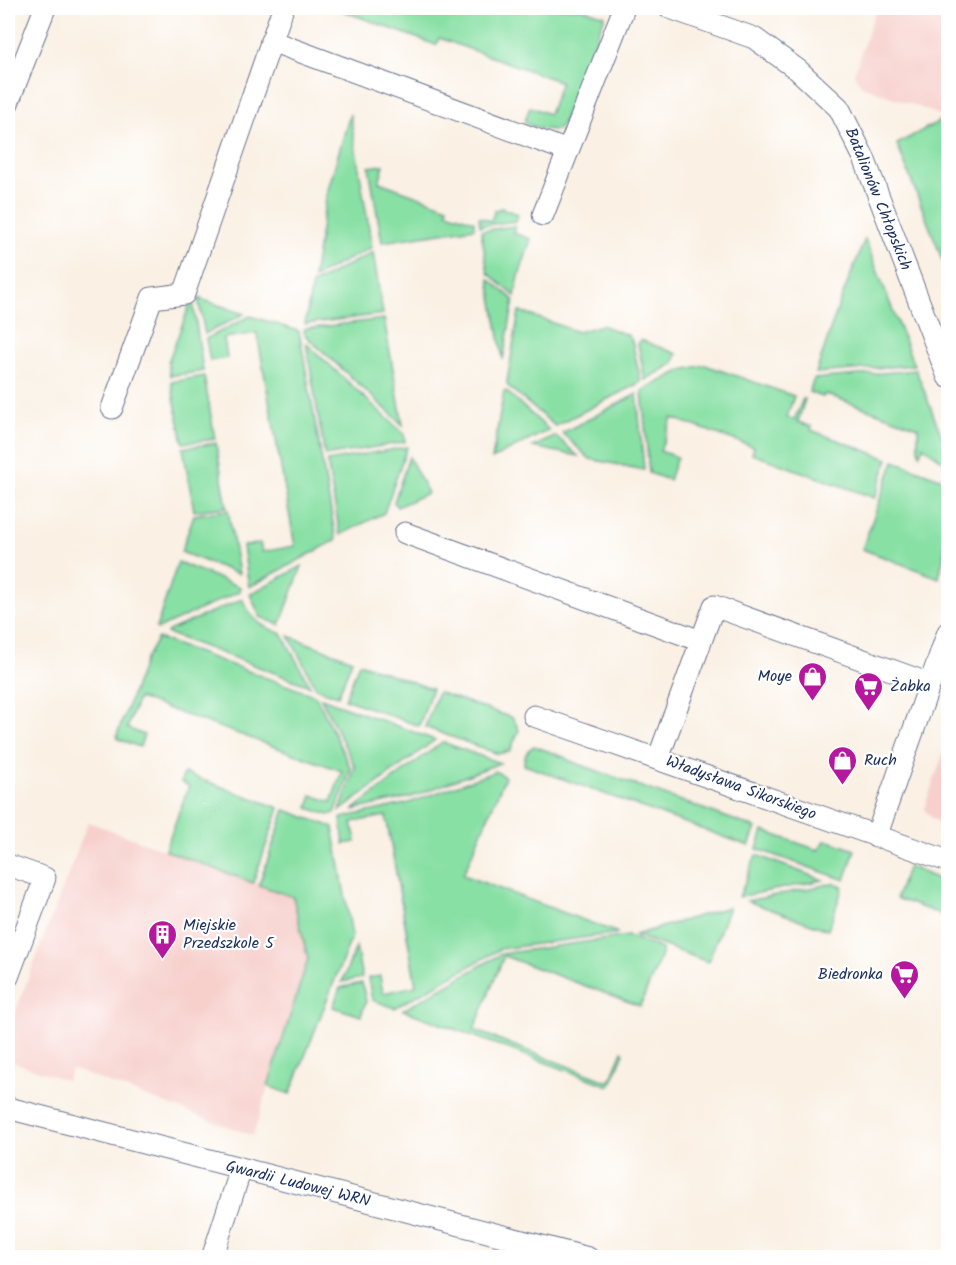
<svg xmlns="http://www.w3.org/2000/svg" width="956" height="1265" font-family="Kalam,sans-serif">
<style>
.built{fill:#f7d0cc}
.green{fill:#88e0a4;stroke:#528881;stroke-width:1.5}
.lines{fill:none;stroke-linecap:round;stroke-linejoin:round}
.minor-casing{stroke:#69738d;stroke-width:23}
.minor{stroke:#fff;stroke-width:21}
.labels{text-anchor:middle;dominant-baseline:central;stroke-width:4.5;stroke-linejoin:round;paint-order:stroke}
.street-label{font-size:16px;fill:#1b2f5e;stroke:#fff}
.poi-label{font-size:16px;fill:#1b2f5e;stroke:#fff;text-anchor:start}
</style>
<rect width="100%" height="100%" fill="#fff"/>
<filter id="ink" filterUnits="userSpaceOnUse"><feTurbulence type="fractalNoise" baseFrequency=".0167" numOctaves="2"/><feDisplacementMap in="SourceGraphic" scale="12" xChannelSelector="R" yChannelSelector="G"/><feConvolveMatrix kernelMatrix="1 2 1 2 8 2 1 2 1" color-interpolation-filters="sRGB"/></filter>
<filter id="wash" filterUnits="userSpaceOnUse"><feTurbulence type="fractalNoise" baseFrequency=".008" numOctaves="4" result="noise"/><feDisplacementMap in="SourceGraphic" scale="24" xChannelSelector="R" yChannelSelector="G"/><feGaussianBlur stdDeviation="1.35" result="paint"/><feColorMatrix in="noise" values="0 0 0 0 0 0 0 0 0 0 0 0 0 0 0 0 0 1.4 0 .05"/><feComposite in="paint" operator="in"/></filter>
<g filter="url(#wash)">
<rect width="100%" height="100%" fill="#faf0e3"/>
<!-- built -->
<g class="built">
<polygon points="876,8 948,8 948,118 862,86 854,74"/>
<polygon points="948,740 948,828 932,818 924,809"/>
<polygon points="88,822 293,897 308,959 253,1136 71,1069 67,1081 8,1060 8,1031"/>
</g>
<!-- green -->
<g class="green">
<polygon points="345,8 581,8 605,16 561,126 557,130 540,129 524,123 530,107 549,114 561,82 439,38 436,45 343,11"/>
<polygon points="350,114 372,247 313,278 327,193"/>
<polygon points="947,117 948,118 948,274 897,144"/>
<polygon points="384,165 379,182 448,207 447,212 474,221 474,228 382,242 369,167"/>
<polygon points="501,208 518,214 516,221 480,226 479,217 491,221 495,210"/>
<polygon points="515,226 513,233 531,239 519,276 515,296 488,273 481,231"/>
<polygon points="865,239 914,365 816,373 838,307"/>
<polygon points="373,252 383,314 305,324 312,284"/>
<polygon points="489,279 514,300 503,360"/>
<polygon points="198,298 244,314 205,334"/>
<polygon points="191,302 193,302 203,371 170,376 168,362"/>
<polygon points="519,311 578,332 601,325 628,335 632,341 641,382 555,426 508,386 507,382"/>
<polygon points="250,316 299,331 336,540 249,587 243,546 260,543 262,552 295,546 257,333 224,338 227,358 210,361 206,339"/>
<polygon points="384,319 403,425 305,335 304,329"/>
<polygon points="641,340 677,354 673,364 645,380 638,344"/>
<polygon points="306,343 404,434 405,442 325,456"/>
<polygon points="705,365 794,396 787,417 794,420 803,399 805,399 798,422 812,427 811,430 888,459 875,498 752,454 754,447 672,418 660,451 677,457 669,480 649,473 642,391 682,370"/>
<polygon points="916,370 944,442 947,464 923,446 920,454 918,449 918,427 825,394 823,397 809,392 814,379"/>
<polygon points="204,376 215,439 183,443 171,382"/>
<polygon points="504,391 506,391 549,430 492,459"/>
<polygon points="637,394 644,470 590,459 562,433"/>
<polygon points="556,436 578,456 533,447"/>
<polygon points="216,443 227,507 194,511 183,448"/>
<polygon points="407,447 384,513 340,535 327,461"/>
<polygon points="409,457 428,493 397,507 394,502"/>
<polygon points="894,461 948,481 945,549 939,578 862,549"/>
<polygon points="228,510 239,574 181,552 194,515"/>
<polygon points="178,562 240,587 240,591 158,629 156,628"/>
<polygon points="302,566 280,625 260,617 250,594"/>
<path d="M242 599C254 622 259 625 282 634L310 686 167 633 168 631Z"/>
<polygon points="289,636 352,660 338,696 316,688"/>
<polygon points="158,638 316,696 351,769 335,813 329,815 308,808 312,795 331,802 342,771 138,698 127,728 144,735 140,747 118,739 117,735 145,660"/>
<polygon points="359,663 432,689 419,726 345,699"/>
<polygon points="438,692 513,718 519,730 510,751 498,754 425,727"/>
<polygon points="321,698 435,740 340,811 355,767"/>
<polygon points="442,742 500,763 411,797 353,810"/>
<path d="M534 746 564 757 570 761 756 828 749 846 524 765C524 756 526 751 534 746Z"/>
<polygon points="496,771 505,777 463,875 618,933 500,949 395,1008 372,1000 368,978 380,976 383,993 416,986 386,816 352,822 356,842 344,844 341,818 409,803"/>
<polygon points="184,773 279,808 253,883 165,850 189,786 181,782"/>
<polygon points="285,810 333,827 352,936 290,1094 268,1086 308,959 293,897 259,885"/>
<polygon points="763,831 818,850 825,841 829,841 855,850 845,880 757,849"/>
<polygon points="756,855 823,880 739,897"/>
<polygon points="908,866 948,883 948,917 896,898"/>
<polygon points="834,883 843,887 828,930 747,901"/>
<polygon points="729,907 708,962 635,935"/>
<polygon points="628,936 662,949 662,953 640,1006 504,956 474,1030 609,1082 622,1051 624,1053 611,1084 609,1086 403,1010 501,954"/>
<polygon points="356,947 362,978 342,982"/>
<polygon points="362,983 366,1001 361,1016 333,1007 340,988"/>
</g>
</g>
<g filter="url(#ink)">
<g class="lines">
<defs>
<g id="minor">
<polyline points="670,8 754,38 798,70 839,108 864,158 948,377"/>
<polyline points="271,41 568,151"/>
<polyline points="8,103 45,8"/>
<polyline points="543,215 624,8"/>
<polyline points="112,408 152,298 184,294 283,8"/>
<polyline points="405,533 701,641"/>
<polyline points="534,716 948,861"/>
<polyline points="658,759 714,606 930,684"/>
<polyline points="876,837 948,632"/>
<polyline points="8,865 45,878 8,977"/>
<polyline points="8,1108 588,1258"/>
<polyline points="212,1258 241,1169"/>
</g>
</defs>
<!-- minor casing -->
<use href="#minor" class="minor-casing"/>
<!-- minor -->
<use href="#minor" class="minor"/>
</g>
</g>
<!-- icons -->
<defs>
<symbol id="shop-pin" viewBox="-11 -11 22 30"><path d="M0 17L-7.5 6A9.5 9.5 0 1 1 7.5 6Z" fill="#b5179e" stroke="#fff"/><path d="M-5-2.5h2.3a2.7 3.5 0 0 1 5.4 0H5L5.5 6h-11ZM-1.5-2.5h3a1.5 2.3 0 0 0-3 0Z" fill="#fff"/></symbol>
<symbol id="supermarket-pin" viewBox="-11 -11 22 30"><path d="M0 17L-7.5 6A9.5 9.5 0 1 1 7.5 6Z" fill="#b5179e" stroke="#fff"/><path d="M-6-5.5h2.5l.6 2H6L4.5 2H-2.5L-4.4-4H-6ZM-1.5 3.2a1.3 1.3 0 1 0 .1 0ZM3 3.2a1.3 1.3 0 1 0 .1 0Z" fill="#fff"/></symbol>
<symbol id="building-pin" viewBox="-11 -11 22 30"><path d="M0 17L-7.5 6A9.5 9.5 0 1 1 7.5 6Z" fill="#b5179e" stroke="#fff"/><path d="M-4-6H4V6H1V3H-1V6H-4ZM-2.5-4.3h1.7v1.8h-1.7ZM.8-4.3h1.7v1.8H.8ZM-2.5-1h1.7V.8h-1.7ZM.8-1h1.7V.8H.8Z" fill="#fff"/></symbol>
</defs>
<g fill-rule="evenodd">
<use href="#shop-pin" x="796" y="660" width="33" height="45"/>
<use href="#supermarket-pin" x="852" y="670" width="33" height="45"/>
<use href="#shop-pin" x="826" y="744" width="33" height="45"/>
<use href="#building-pin" x="146" y="918" width="33" height="45"/>
<use href="#supermarket-pin" x="888" y="958" width="33" height="45"/>
</g>
<g class="labels">
<!-- street labels -->
<g class="street-label">
<text transform="translate(878 199) rotate(68)">Batalionów Chłopskich</text>
<text transform="translate(741 788) rotate(20)">Władysława Sikorskiego</text>
<text transform="translate(298 1184) rotate(14)">Gwardii Ludowej WRN</text>
</g>
<!-- poi labels -->
<g class="poi-label">
<text x="792" y="676" text-anchor="end">Moye</text>
<text x="890" y="686">Żabka</text>
<text x="864" y="760">Ruch</text>
<text x="183" y="925">Miejskie<tspan x="183" dy="18">Przedszkole 5</tspan></text>
<text x="883" y="974" text-anchor="end">Biedronka</text>
</g>
</g>
<!-- margin -->
<rect width="956" height="1265" fill="none" stroke="#fff" stroke-width="30"/>
</svg>
